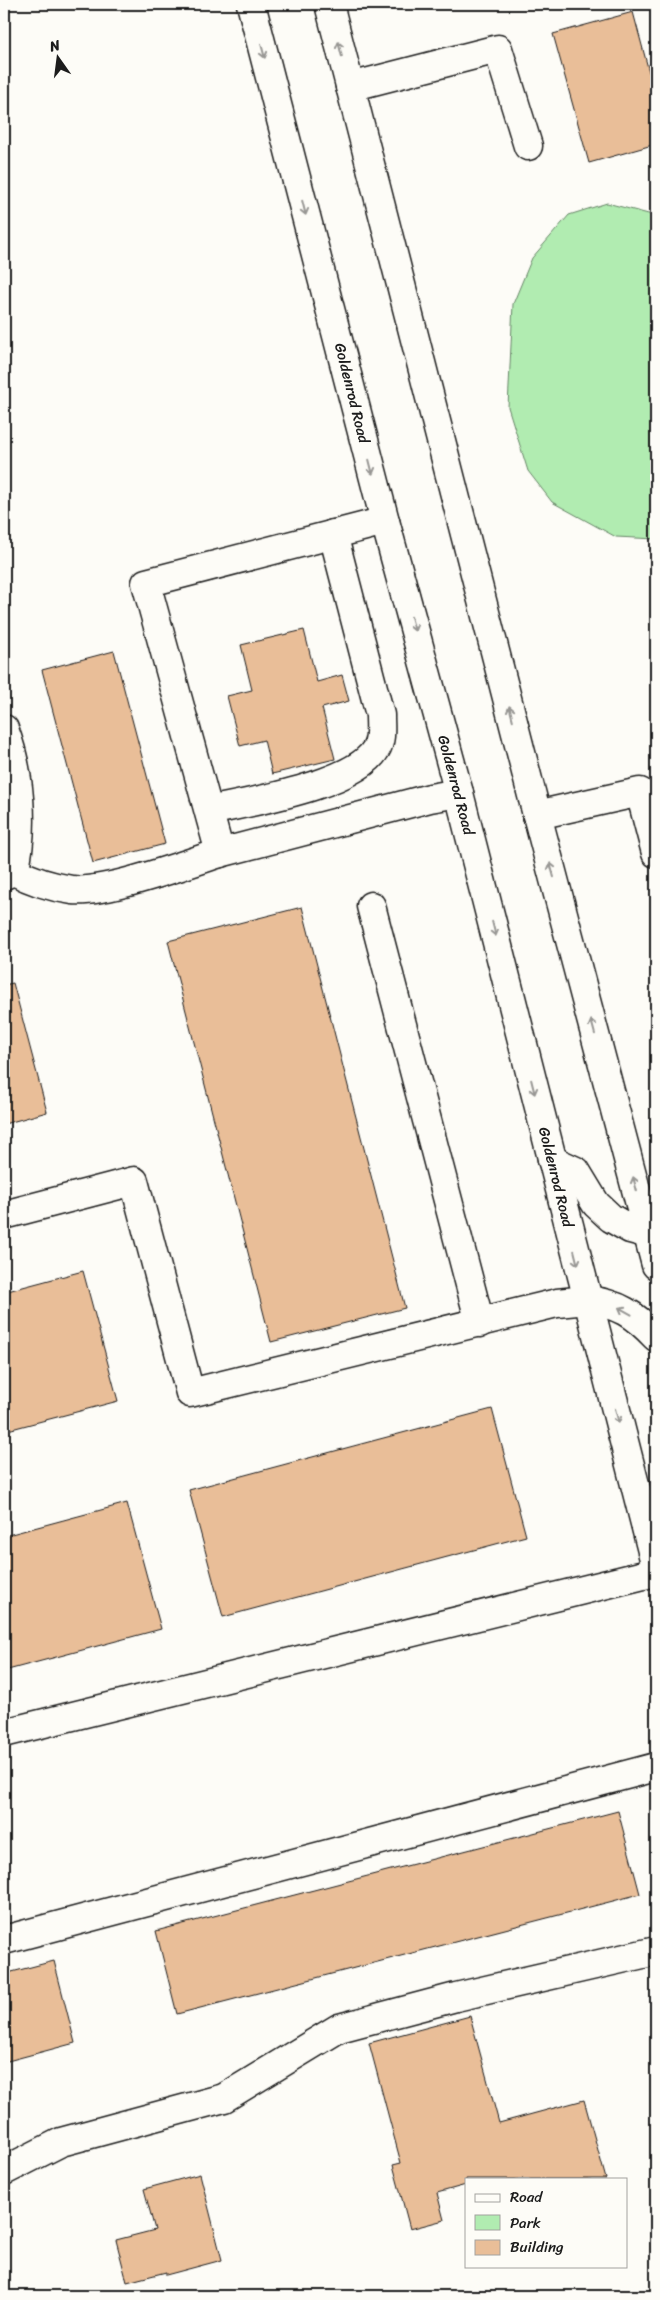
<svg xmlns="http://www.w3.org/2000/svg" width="660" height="2300" font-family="Sriracha,sans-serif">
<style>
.green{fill:#b1ecb1;stroke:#668466}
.building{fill:#e9be98;stroke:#1c1c1c}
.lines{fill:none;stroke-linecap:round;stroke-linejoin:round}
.minor-casing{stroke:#1c1c1c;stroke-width:31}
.major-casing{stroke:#1c1c1c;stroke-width:31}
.minor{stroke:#fdfcf7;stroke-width:28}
.major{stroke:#fdfcf7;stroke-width:28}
.oneway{stroke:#989794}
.labels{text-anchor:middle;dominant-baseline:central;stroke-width:5;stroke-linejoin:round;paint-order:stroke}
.street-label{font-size:15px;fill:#1c1c1c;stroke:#fdfcf7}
</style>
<rect width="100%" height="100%" fill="#fdfcf7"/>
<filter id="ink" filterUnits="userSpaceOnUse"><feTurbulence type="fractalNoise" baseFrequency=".02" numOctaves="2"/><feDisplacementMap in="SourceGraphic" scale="10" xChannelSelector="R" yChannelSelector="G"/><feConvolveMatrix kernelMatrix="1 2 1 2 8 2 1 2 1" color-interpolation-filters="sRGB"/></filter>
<g filter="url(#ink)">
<!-- green -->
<polygon class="green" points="607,203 656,216 656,539 616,537 552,502 528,471 508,407 513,304 532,258 569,215"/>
<!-- building -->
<g class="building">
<polygon points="633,12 656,98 656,144 589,163 553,34"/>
<polygon points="304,630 317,682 342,675 349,701 322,708 335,759 272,774 264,740 240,746 227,696 252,690 241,645"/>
<polygon points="114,651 165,844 93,863 42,670"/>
<polygon points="302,907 405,1308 271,1342 168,941"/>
<polygon points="13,983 47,1112 4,1124 4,985"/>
<polygon points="83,1271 118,1401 4,1431 4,1292"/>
<polygon points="492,1409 526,1536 223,1617 189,1490"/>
<polygon points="127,1503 161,1629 4,1671 4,1536"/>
<polygon points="618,1811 640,1894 177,2014 156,1931"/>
<polygon points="54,1961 75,2043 4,2062 4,1974"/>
<polygon points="470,2016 499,2123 584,2100 606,2179 466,2179 466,2185 437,2193 444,2220 410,2229 393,2165 401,2163 369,2043"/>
<polygon points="200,2174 222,2260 166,2275 166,2272 127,2282 116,2240 155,2230 144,2189"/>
</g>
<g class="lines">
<defs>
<g id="minor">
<polyline points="350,87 498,49 528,146"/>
<polyline points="385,521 146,583 220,853 430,798 459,793"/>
<path d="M4 729C20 770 25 829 14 871"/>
<path d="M209 811C249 802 355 785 376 749 382 739 380 727 380 715L333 534"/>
<polyline points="537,815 640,792 656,853"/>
<path d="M4 875 14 871C32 881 52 887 72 890 105 894 186 864 220 853"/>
<polyline points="371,906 480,1323"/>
<polyline points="4,1215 134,1181 190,1393 557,1303 587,1300"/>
<polyline points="4,1733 656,1572"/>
<polyline points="4,1940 656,1767"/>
<polyline points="4,2171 61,2142 224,2098 339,2028 456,1997 656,1951"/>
</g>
<g id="major">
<polyline points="251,4 385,521 459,793 656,1567"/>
<polyline points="329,4 537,815 656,1265"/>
<polyline points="552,1160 576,1171 596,1204 611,1218 630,1229 649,1234"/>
<path d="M587 1300C619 1304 634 1314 656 1337"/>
</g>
</defs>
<!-- minor casing -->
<use href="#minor" class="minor-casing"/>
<!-- major casing -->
<use href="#major" class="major-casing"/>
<!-- minor -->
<use href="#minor" class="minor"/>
<!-- major -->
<use href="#major" class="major"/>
</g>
<!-- one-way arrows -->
<defs><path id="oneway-shaft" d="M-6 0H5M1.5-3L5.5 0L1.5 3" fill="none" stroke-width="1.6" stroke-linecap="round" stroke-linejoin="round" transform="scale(1.25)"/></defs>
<g class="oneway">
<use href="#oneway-shaft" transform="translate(340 49) rotate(-104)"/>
<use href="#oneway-shaft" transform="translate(263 51) rotate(75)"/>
<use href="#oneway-shaft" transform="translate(304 208) rotate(76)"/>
<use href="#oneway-shaft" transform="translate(371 467) rotate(76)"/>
<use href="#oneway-shaft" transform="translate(413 624) rotate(75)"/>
<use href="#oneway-shaft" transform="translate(511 713) rotate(-104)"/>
<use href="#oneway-shaft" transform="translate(552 870) rotate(-105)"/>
<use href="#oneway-shaft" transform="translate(494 929) rotate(76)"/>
<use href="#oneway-shaft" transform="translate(593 1027) rotate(-105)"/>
<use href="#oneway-shaft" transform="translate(533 1087) rotate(76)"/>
<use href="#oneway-shaft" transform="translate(635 1184) rotate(-105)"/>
<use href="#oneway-shaft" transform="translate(576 1258) rotate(76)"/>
<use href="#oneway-shaft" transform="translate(625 1311) rotate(-151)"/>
<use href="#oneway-shaft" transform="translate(617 1416) rotate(75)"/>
</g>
</g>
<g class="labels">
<!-- street labels -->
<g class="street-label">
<text transform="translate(352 393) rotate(76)">Goldenrod Road</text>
<text transform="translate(456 785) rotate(75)">Goldenrod Road</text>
<text transform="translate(556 1177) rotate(76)">Goldenrod Road</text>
</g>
</g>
<!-- margin -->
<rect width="660" height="2300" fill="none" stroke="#fdfcf7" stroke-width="20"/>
<rect x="10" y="10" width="640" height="2280" fill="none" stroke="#1c1c1c" stroke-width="2" filter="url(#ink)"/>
<!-- legend -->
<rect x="465" y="2178" width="162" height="90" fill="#fdfcf7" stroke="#a3a29f"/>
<rect x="475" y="2194" width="25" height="8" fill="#fdfcf7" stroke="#a3a29f"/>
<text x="510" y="2202" font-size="15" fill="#1c1c1c">Road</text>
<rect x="475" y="2215" width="25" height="15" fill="#b1ecb1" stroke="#a3a29f"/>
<text x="510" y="2228" font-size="15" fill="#1c1c1c">Park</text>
<rect x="475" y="2240" width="25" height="15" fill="#e9be98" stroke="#a3a29f"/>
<text x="510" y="2252" font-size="15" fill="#1c1c1c">Building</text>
<!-- north arrow -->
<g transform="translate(58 58) rotate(346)" stroke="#fdfcf7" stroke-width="4" paint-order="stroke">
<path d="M0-4L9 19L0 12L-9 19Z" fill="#1c1c1c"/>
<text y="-8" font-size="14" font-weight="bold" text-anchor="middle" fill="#1c1c1c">N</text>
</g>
</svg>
